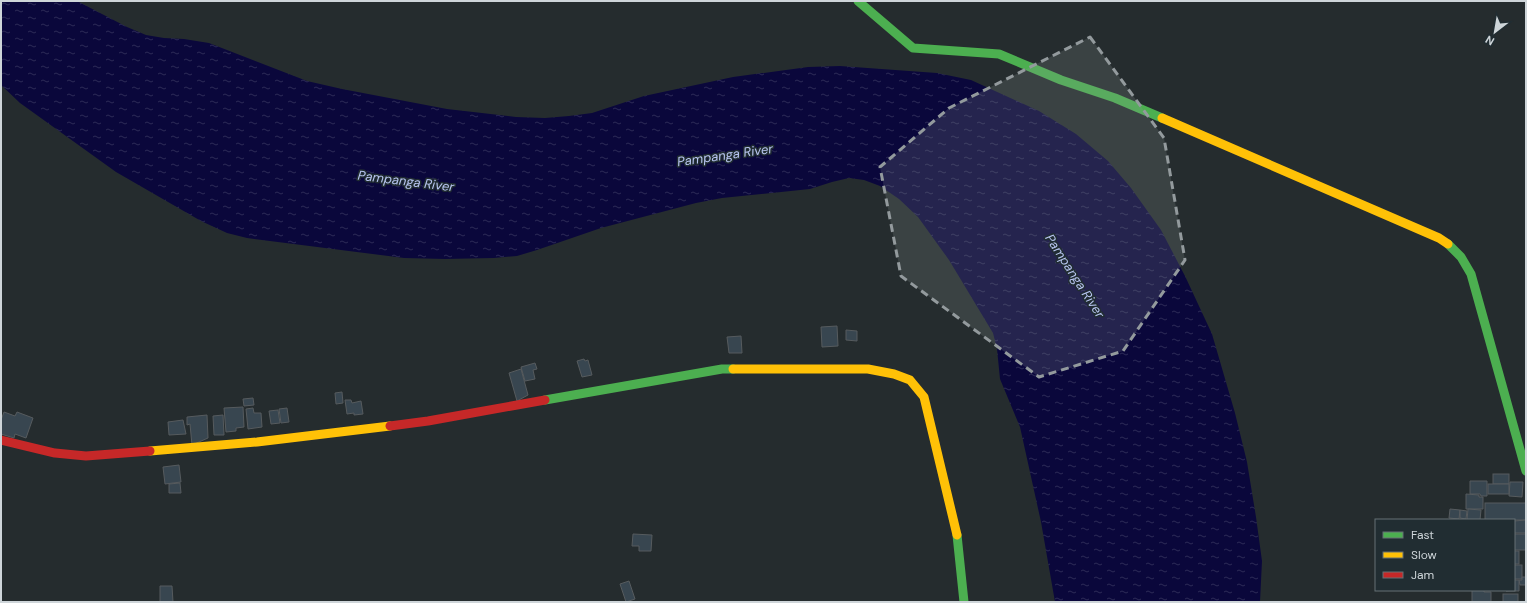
<svg xmlns="http://www.w3.org/2000/svg" width="1527" height="603" font-family="'DM Sans',sans-serif">
<style>
.water{fill:url(#water-ripples)}
.building{fill:#384650;stroke:#565b5e}
.lines{fill:none;stroke-linecap:round;stroke-linejoin:round}
.fast{stroke:#4caf50;stroke-width:9}
.slow{stroke:#ffc107;stroke-width:9}
.jam{stroke:#c62828;stroke-width:9}
.marked{fill:#939a9d;fill-opacity:0.2;stroke:#939a9d;stroke-width:3;stroke-dasharray:8 5;stroke-linejoin:round}
.labels{text-anchor:middle;dominant-baseline:central;stroke-width:3;stroke-linejoin:round;paint-order:stroke}
.water-label{font-size:13px;font-style:italic;fill:#b8c5f1;stroke:#212d32}
</style>
<defs>
<pattern id="water-ripples" width="26" height="14" patternUnits="userSpaceOnUse"><rect width="26" height="14" fill="#0a073b"/><path d="M2 4q2-2 4 0t4 0M15 11q2-2 4 0t4 0" fill="none" stroke="#2c2a57"/></pattern>
</defs>
<rect width="100%" height="100%" fill="#252c2e"/>
<!-- water -->
<polygon class="water" points="1,1 77,1 127,27 146,35 164,38 184,39 209,43 307,81 342,89 447,109 482,113 516,117 545,118 569,116 592,113 644,96 733,77 808,67 840,66 937,73 971,80 1039,111 1076,134 1108,161 1131,188 1161,230 1185,276 1212,334 1235,413 1247,462 1256,517 1262,561 1260,602 1055,602 1041,522 1020,427 1000,379 997,349 993,333 949,260 918,217 899,199 880,186 864,180 849,178 832,182 810,189 722,198 696,203 601,228 537,250 517,256 494,258 445,259 404,258 247,238 227,233 201,221 116,172 20,103 1,85"/>
<!-- building -->
<g class="building">
<polygon points="837,326 838,346 822,347 821,327"/>
<polygon points="846,330 857,331 857,341 846,340"/>
<polygon points="741,336 742,353 729,353 727,337"/>
<polygon points="584,359 585,361 588,360 592,375 582,377 577,361"/>
<polygon points="535,363 537,369 533,370 535,379 525,381 521,367"/>
<polygon points="521,369 528,395 517,401 509,373"/>
<polygon points="342,392 343,403 336,404 335,393"/>
<polygon points="253,398 254,405 244,406 243,399"/>
<polygon points="345,400 351,400 352,403 361,401 363,414 354,415 354,413 347,414"/>
<polygon points="243,407 244,427 236,428 236,431 226,432 224,408"/>
<polygon points="253,408 254,413 261,413 262,427 248,429 246,409"/>
<polygon points="287,408 289,422 281,423 279,409"/>
<polygon points="278,410 280,423 271,424 269,411"/>
<polygon points="4,412 15,416 17,412 33,418 26,438 15,434 14,438 1,434 1,420"/>
<polygon points="207,415 208,438 192,445 190,424 187,425 187,417"/>
<polygon points="223,415 224,435 214,435 213,416"/>
<polygon points="183,420 186,434 169,435 168,422"/>
<polygon points="179,465 181,482 165,484 163,467"/>
<rect x="1493" y="474" width="16" height="10"/>
<polygon points="1470,481 1487,481 1487,496 1481,496 1480,494 1470,494"/>
<polygon points="1510,482 1523,482 1522,497 1509,496"/>
<polygon points="180,483 181,493 169,493 169,484"/>
<rect x="1488" y="484" width="21" height="10"/>
<polygon points="1466,494 1479,495 1479,497 1483,497 1483,509 1466,509"/>
<rect x="1485" y="503" width="41" height="17"/>
<polygon points="1450,509 1460,510 1459,519 1449,518"/>
<polygon points="1468,509 1481,510 1480,520 1467,520"/>
<polygon points="1460,510 1467,511 1466,519 1460,518"/>
<polygon points="1526,520 1526,533 1514,533 1514,521"/>
<polygon points="633,534 652,535 651,551 639,551 639,546 632,546"/>
<rect x="1514" y="534" width="12" height="16"/>
<rect x="1514" y="551" width="5" height="13"/>
<rect x="1514" y="565" width="8" height="14"/>
<polygon points="1522,577 1526,577 1526,585 1520,585 1519,580 1522,580"/>
<polygon points="1514,580 1519,580 1519,591 1506,591 1514,590"/>
<polygon points="629,581 635,599 626,602 620,584"/>
<polygon points="160,586 172,586 173,602 160,602"/>
<polygon points="1472,590 1484,590 1484,592 1491,592 1491,602 1472,602"/>
<rect x="1503" y="594" width="15" height="8"/>
</g>
<g class="lines">
<!-- fast -->
<g class="fast">
<polyline points="858,1 913,48 999,54 1061,80 1115,98 1162,118"/>
<polyline points="1448,244 1461,257 1471,274 1526,471"/>
<polyline points="545,400 722,369 733,369"/>
<polyline points="957,535 964,602"/>
</g>
<!-- slow -->
<g class="slow">
<polyline points="1162,118 1439,238 1448,244"/>
<polyline points="733,369 868,369 894,374 910,380 924,397 957,535"/>
<polyline points="150,451 257,442 390,426"/>
</g>
<!-- jam -->
<g class="jam">
<polyline points="390,426 428,421 545,400"/>
<polyline points="1,440 55,453 86,456 150,451"/>
</g>
</g>
<!-- marked area -->
<path class="marked" d="M1090 37 1164 138 1185 260 1123 351 1039 377 901 276 880 167 949 108Z"/>
<g class="labels">
<!-- water labels -->
<g class="water-label">
<text transform="translate(725 155) rotate(-8)">Pampanga River</text>
<text transform="translate(406 181) rotate(7)">Pampanga River</text>
<text transform="translate(1075 276) rotate(57)">Pampanga River</text>
</g>
</g>
<!-- border -->
<rect width="1527" height="603" fill="none" stroke="#ced5d9" stroke-width="4"/>
<!-- legend -->
<rect x="1375" y="519" width="140" height="72" fill="#212d32" stroke="#667075"/>
<rect x="1383" y="532" width="20" height="6" fill="#4caf50" stroke="#667075"/>
<text x="1411" y="539" font-size="12" fill="#ced5d9">Fast</text>
<rect x="1383" y="552" width="20" height="6" fill="#ffc107" stroke="#667075"/>
<text x="1411" y="559" font-size="12" fill="#ced5d9">Slow</text>
<rect x="1383" y="572" width="20" height="6" fill="#c62828" stroke="#667075"/>
<text x="1411" y="579" font-size="12" fill="#ced5d9">Jam</text>
<!-- north arrow -->
<g transform="translate(1495 32) rotate(211)" stroke="#212d32" stroke-width="3" paint-order="stroke">
<path d="M0-3L7 15L0 10L-7 15Z" fill="#ced5d9"/>
<text y="-6" font-size="11" font-weight="bold" text-anchor="middle" fill="#ced5d9">N</text>
</g>
</svg>
